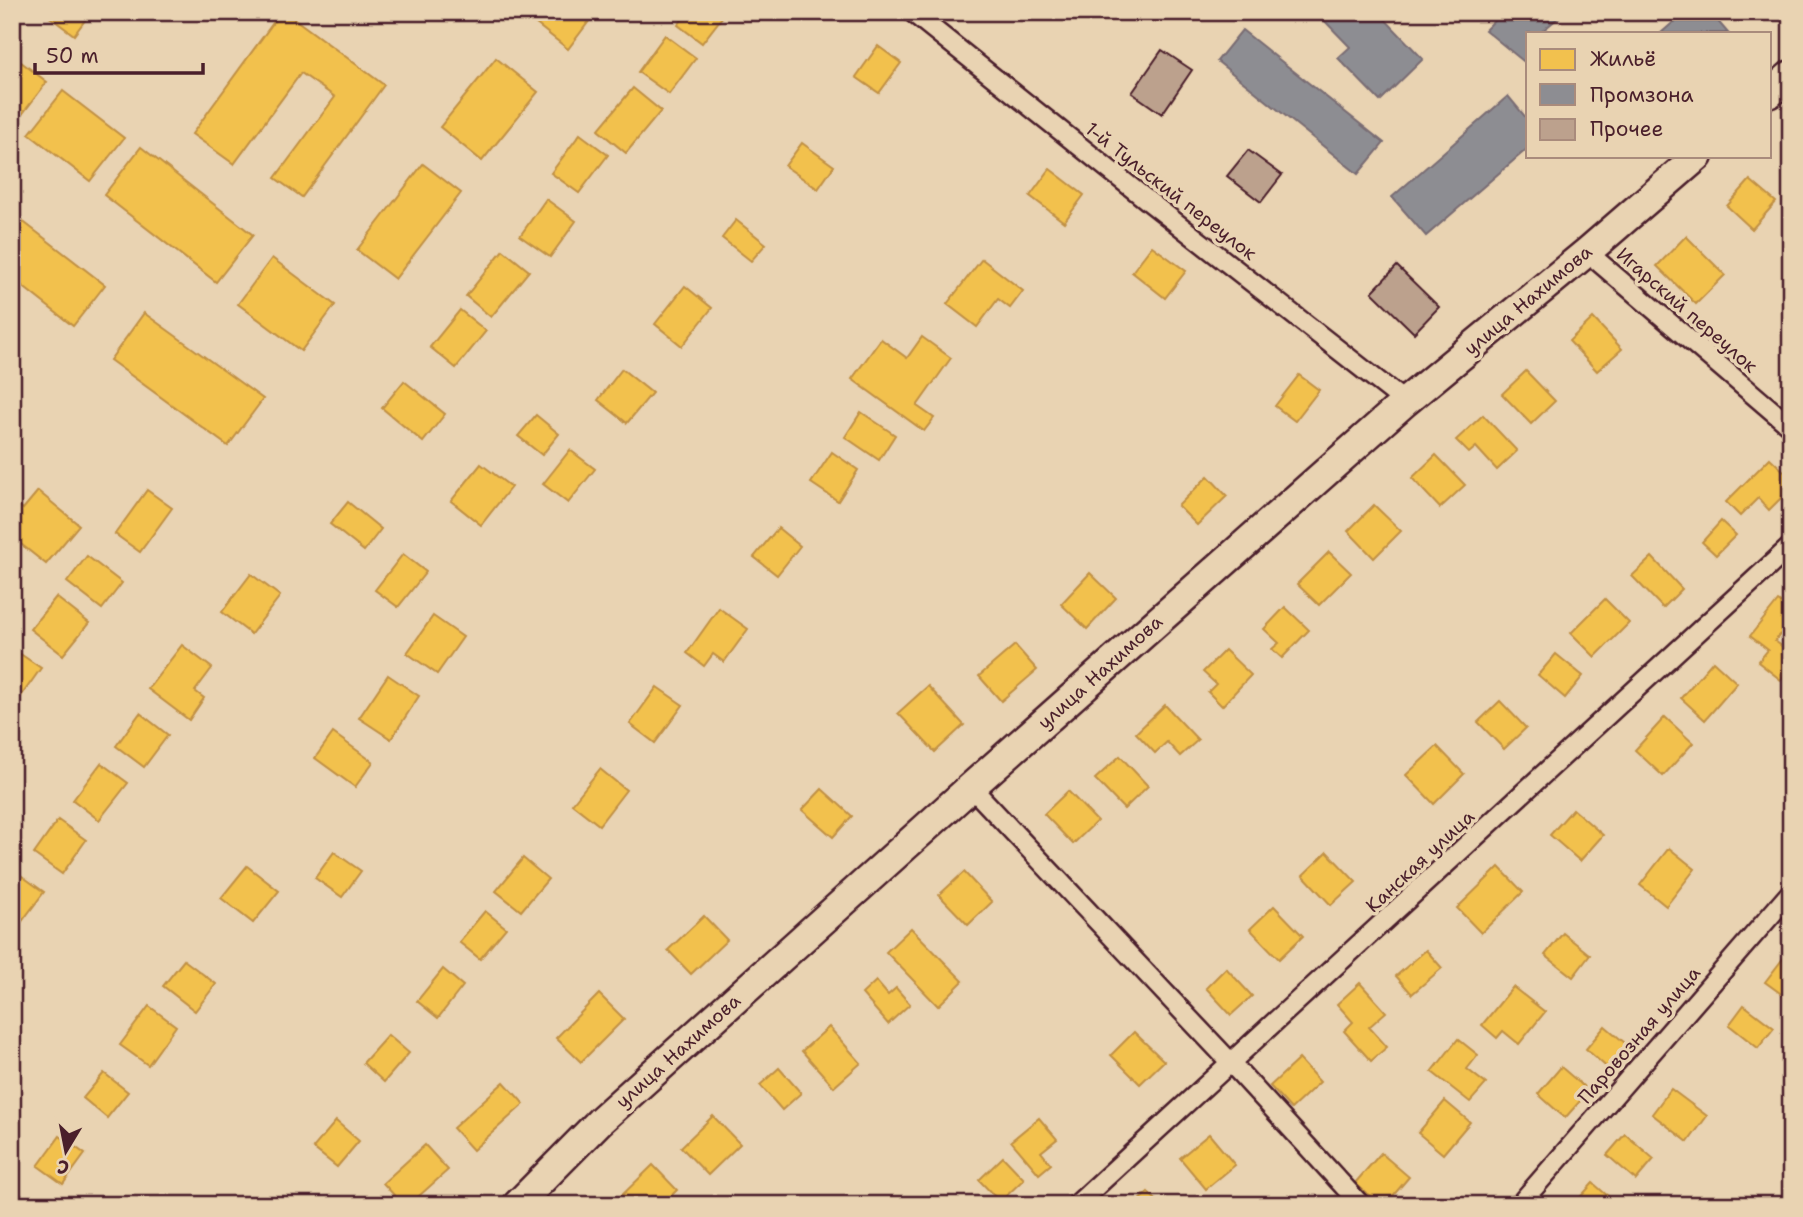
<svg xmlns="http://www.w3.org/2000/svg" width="1803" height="1217" font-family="'Shantell Sans',sans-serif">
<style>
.homes{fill:#f2c14e;stroke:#c09044;stroke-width:2}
.industry{fill:#8d8d92;stroke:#796c73;stroke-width:2}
.building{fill:#bca18d;stroke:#4a1f2b;stroke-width:2}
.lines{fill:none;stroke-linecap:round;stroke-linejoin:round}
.minor-casing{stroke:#4a1f2b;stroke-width:23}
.primary-casing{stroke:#4a1f2b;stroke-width:33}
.minor{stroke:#e9d3b2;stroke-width:18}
.primary{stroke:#e9d3b2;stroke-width:28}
.labels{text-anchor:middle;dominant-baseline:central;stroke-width:7;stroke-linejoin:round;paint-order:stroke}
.street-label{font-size:19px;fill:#4a1f2b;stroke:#e9d3b2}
</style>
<rect width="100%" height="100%" fill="#e9d3b2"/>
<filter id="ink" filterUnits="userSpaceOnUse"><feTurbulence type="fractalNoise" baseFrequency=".0143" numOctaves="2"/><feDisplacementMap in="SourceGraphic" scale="14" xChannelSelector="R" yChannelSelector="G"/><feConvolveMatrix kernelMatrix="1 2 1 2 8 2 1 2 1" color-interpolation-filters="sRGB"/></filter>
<g filter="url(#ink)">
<!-- homes -->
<g class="homes">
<polygon points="43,12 91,12 74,35"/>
<polygon points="281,12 285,12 384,85 302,197 275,178 335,97 301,73 234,164 192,134"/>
<polygon points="521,12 596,12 568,49"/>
<polygon points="688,12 726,12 702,43 678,25"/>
<polygon points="665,35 696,58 669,94 638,72"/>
<polygon points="878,46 901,63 879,93 856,77"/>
<polygon points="12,55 47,82 17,121 12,117"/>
<polygon points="496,58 538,92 482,161 440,127"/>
<polygon points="633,88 661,111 626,153 598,130"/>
<polygon points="63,91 124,138 90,181 29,134"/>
<polygon points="580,134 608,155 579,193 551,173"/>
<polygon points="802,143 834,166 818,189 785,166"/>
<polygon points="141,147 253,235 216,282 104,195"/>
<polygon points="423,164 461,193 395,279 357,250"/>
<polygon points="1050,169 1084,195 1064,222 1030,196"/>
<polygon points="1750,180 1776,202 1752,229 1727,206"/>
<polygon points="546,199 576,221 550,257 520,236"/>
<polygon points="12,213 105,285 73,326 12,278"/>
<polygon points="736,220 766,244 751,261 722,238"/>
<polygon points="1686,236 1725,275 1696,304 1657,266"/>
<polygon points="1152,246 1186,271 1165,298 1132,272"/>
<polygon points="503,250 529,271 491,317 466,296"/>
<polygon points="272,258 335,305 301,351 238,304"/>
<polygon points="982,259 1023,291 1010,308 998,299 977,327 947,304"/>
<polygon points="685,286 712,308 682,346 655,324"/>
<polygon points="460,310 486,331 456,368 430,347"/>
<polygon points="144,313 263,399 228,446 110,360"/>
<polygon points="1593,318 1622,349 1597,371 1569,341"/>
<polygon points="922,337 951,358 917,406 934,418 924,431 852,379 881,339 907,358"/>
<polygon points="622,369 652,393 627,423 598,400"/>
<polygon points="1526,371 1555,401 1531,424 1502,394"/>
<polygon points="1299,375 1319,390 1295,421 1275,406"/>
<polygon points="404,381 445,414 423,442 382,408"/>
<polygon points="861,412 895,435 879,460 845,437"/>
<polygon points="536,415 559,434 542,455 518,436"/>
<polygon points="1483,415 1517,451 1497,470 1476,447 1469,453 1456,440"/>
<polygon points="570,450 595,469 568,503 543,484"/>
<polygon points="832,452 858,470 838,501 811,483"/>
<polygon points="1436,455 1465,485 1440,508 1412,478"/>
<polygon points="1770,458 1791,478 1791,488 1769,510 1758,498 1740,516 1726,502"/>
<polygon points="481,464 511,487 481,525 451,501"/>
<polygon points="1208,476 1227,496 1197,525 1178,506"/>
<polygon points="147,490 172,508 140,552 115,534"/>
<polygon points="38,491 79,525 46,564 12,537 12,500 23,509"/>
<polygon points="348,502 381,529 364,551 330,524"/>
<polygon points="1374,505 1401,531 1374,558 1348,531"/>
<polygon points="1721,521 1736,535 1716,555 1702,542"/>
<polygon points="778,528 800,546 777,575 754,557"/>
<polygon points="1329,552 1351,573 1319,605 1297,584"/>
<polygon points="403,554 426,572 398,607 375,590"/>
<polygon points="87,556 122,583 102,609 67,582"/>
<polygon points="1652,557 1682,589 1663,608 1632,576"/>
<polygon points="1090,573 1116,598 1087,629 1061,604"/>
<polygon points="251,574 280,596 251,634 222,612"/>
<polygon points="56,597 89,623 63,655 30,629"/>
<polygon points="1605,599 1629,623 1595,657 1571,633"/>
<polygon points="1778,601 1791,610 1791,621 1775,641 1791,653 1791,667 1781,680 1758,662 1768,650 1750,636"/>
<polygon points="1285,607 1309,630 1282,658 1272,649 1279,643 1264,629"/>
<polygon points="719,608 748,629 724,662 713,654 704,666 687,653"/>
<polygon points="433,616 463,637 437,674 407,653"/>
<polygon points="182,645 212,668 195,691 204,698 189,720 148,689"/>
<polygon points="1015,645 1037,670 1001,701 979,676"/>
<polygon points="13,649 41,668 19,699 12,694"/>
<polygon points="1225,650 1251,675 1222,706 1208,692 1216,684 1203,672"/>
<polygon points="1556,654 1583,676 1565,698 1538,675"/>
<polygon points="1713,661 1737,683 1705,720 1681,698"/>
<polygon points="388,675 419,696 391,739 359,718"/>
<polygon points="928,686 964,725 935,752 898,713"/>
<polygon points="657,687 683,705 655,743 630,724"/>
<polygon points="1500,701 1526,728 1504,749 1478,722"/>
<polygon points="1165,705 1198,740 1180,756 1167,742 1155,753 1136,733"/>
<polygon points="140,713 168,735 144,767 116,746"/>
<polygon points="1665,717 1693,743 1663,776 1635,750"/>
<polygon points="333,733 373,762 355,787 315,758"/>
<polygon points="1437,746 1464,774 1434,804 1406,775"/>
<polygon points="1120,756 1148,786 1124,809 1095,779"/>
<polygon points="101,763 128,783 99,820 73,800"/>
<polygon points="600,769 626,790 599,825 572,804"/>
<polygon points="822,789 852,816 833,837 802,810"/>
<polygon points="1068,791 1097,821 1073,844 1044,814"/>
<polygon points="1573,809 1603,835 1580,861 1550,835"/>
<polygon points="58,820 86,840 62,874 34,854"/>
<polygon points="1669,848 1695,869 1666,906 1640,885"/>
<polygon points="334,852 361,871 342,897 315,878"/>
<polygon points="1327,852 1356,882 1331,905 1303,875"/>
<polygon points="523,858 548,879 521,911 496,891"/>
<polygon points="247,866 279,891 253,923 221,898"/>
<polygon points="1499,867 1523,892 1481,933 1457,908"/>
<polygon points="15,871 44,892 20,924 12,918 12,875"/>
<polygon points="964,872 992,902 968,925 939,895"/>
<polygon points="1274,906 1303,936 1279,959 1250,929"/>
<polygon points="485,911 506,928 480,959 459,942"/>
<polygon points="704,916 727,940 691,974 668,950"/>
<polygon points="911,928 963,981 938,1006 886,952"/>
<polygon points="1563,933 1590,955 1573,977 1545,955"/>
<polygon points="1426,950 1442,968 1412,994 1396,976"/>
<polygon points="1785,956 1791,961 1791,1001 1765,982"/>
<polygon points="184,960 216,984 195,1011 163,986"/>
<polygon points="1226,968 1252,996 1231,1015 1206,988"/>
<polygon points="443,969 463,986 438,1018 417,1001"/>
<polygon points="876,981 888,995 896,988 910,1004 888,1024 862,994"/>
<polygon points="1360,983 1386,1012 1369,1027 1387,1047 1371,1061 1344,1031 1353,1022 1337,1004"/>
<polygon points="1513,987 1545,1012 1519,1044 1503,1031 1497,1038 1482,1025"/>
<polygon points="599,994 624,1019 581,1062 556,1038"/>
<polygon points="1744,1005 1774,1028 1758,1048 1729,1025"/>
<polygon points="149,1006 176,1026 148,1065 120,1045"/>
<polygon points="1605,1026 1631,1048 1611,1071 1586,1049"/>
<polygon points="829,1027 861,1063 834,1087 802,1051"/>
<polygon points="1134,1032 1164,1061 1140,1084 1111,1055"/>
<polygon points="388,1035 409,1053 384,1082 363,1063"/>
<polygon points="1458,1039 1478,1055 1467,1069 1486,1084 1470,1102 1432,1072"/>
<polygon points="1299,1059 1320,1082 1291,1109 1270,1086"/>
<polygon points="1561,1067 1589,1091 1565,1118 1538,1094"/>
<polygon points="779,1068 801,1093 782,1110 760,1085"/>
<polygon points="104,1073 128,1092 107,1118 83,1098"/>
<polygon points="504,1082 524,1104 473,1150 453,1128"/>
<polygon points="1671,1089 1707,1116 1688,1142 1652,1114"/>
<polygon points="1445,1101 1470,1122 1443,1154 1418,1133"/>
<polygon points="713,1116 740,1144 708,1175 681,1147"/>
<polygon points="1039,1118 1057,1139 1041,1152 1051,1164 1039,1174 1011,1141"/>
<polygon points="336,1121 359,1141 337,1167 313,1148"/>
<polygon points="1209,1134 1235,1165 1206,1189 1180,1158"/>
<polygon points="1625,1134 1654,1159 1636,1180 1607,1155"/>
<polygon points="60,1136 85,1154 63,1184 38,1166"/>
<polygon points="425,1145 448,1170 409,1205 403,1205 383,1183"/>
<polygon points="1381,1153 1409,1177 1385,1205 1380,1205 1355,1183"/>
<polygon points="1003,1157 1024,1179 1000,1202 979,1180"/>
<polygon points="653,1165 677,1190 662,1205 621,1205 617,1200"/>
<polygon points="1593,1183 1618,1205 1573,1205"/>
<polygon points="1148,1192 1161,1205 1134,1205"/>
</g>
<!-- industry -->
<g class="industry">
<polygon points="1316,12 1378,12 1423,59 1380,101 1338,58 1350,47"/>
<polygon points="1503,12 1565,12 1540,33 1528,33 1528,65 1485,30"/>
<polygon points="1685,12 1710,12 1728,33 1661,33"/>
<polygon points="1242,30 1384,143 1358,174 1217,61"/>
<polygon points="1508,96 1528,120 1528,148 1426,236 1392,197"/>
</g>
<!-- building -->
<g class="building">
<polygon points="1162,50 1192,70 1162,114 1132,93"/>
<polygon points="1248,150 1282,175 1261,202 1227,176"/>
<polygon points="1397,266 1439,307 1414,333 1372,292"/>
</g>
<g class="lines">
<defs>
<g id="minor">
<polyline points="912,12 1147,200 1405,402"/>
<polyline points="1587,252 1791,427"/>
<polyline points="971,787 1231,1063 1361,1205"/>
<polyline points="1076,1205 1791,546"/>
<polyline points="1519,1205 1791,892"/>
</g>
<g id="primary">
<polyline points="1770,93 1791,75"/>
<polyline points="517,1205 600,1121 971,787 1405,402 1587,252 1698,156"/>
</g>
</defs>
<!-- minor casing -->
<use href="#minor" class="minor-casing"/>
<!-- primary casing -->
<use href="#primary" class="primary-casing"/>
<!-- minor -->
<use href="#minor" class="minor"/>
<!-- primary -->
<use href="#primary" class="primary"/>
</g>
</g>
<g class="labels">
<!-- street labels -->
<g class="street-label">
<text transform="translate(1171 191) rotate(38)">1-й Тульский переулок</text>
<text transform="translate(1528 300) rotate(-40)">улица Нахимова</text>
<text transform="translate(1687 310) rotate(41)">Игарский переулок</text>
<text transform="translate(1100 672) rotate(-42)">улица Нахимова</text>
<text transform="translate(1420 861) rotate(-43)">Канская улица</text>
<text transform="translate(1639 1035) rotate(-49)">Паровозная улица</text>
<text transform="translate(678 1051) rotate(-42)">улица Нахимова</text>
</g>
</g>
<!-- margin -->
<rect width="1803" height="1217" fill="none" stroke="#e9d3b2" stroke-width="42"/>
<rect x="21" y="21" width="1761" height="1175" fill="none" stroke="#4a1f2b" stroke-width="2.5" filter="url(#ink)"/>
<!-- legend -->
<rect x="1526" y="32" width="245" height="126" fill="#e9d3b2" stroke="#a98b7c" stroke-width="2"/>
<rect x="1540" y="49" width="35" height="21" fill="#f2c14e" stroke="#a98b7c" stroke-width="2"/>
<text x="1590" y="66" font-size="21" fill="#4a1f2b">Жильё</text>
<rect x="1540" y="84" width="35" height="21" fill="#8d8d92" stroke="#a98b7c" stroke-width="2"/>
<text x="1590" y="102" font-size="21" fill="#4a1f2b">Промзона</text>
<rect x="1540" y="119" width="35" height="21" fill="#bca18d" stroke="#a98b7c" stroke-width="2"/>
<text x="1590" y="136" font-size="21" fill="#4a1f2b">Прочее</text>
<!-- north arrow -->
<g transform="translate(66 1151) rotate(190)" stroke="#e9d3b2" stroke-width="5" paint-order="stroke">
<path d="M0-5L12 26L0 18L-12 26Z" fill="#4a1f2b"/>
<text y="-10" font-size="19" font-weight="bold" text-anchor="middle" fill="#4a1f2b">С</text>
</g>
<!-- scale -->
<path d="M35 63v10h168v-10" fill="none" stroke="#4a1f2b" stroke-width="3.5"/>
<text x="46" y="63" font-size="21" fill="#4a1f2b" stroke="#e9d3b2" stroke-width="5" paint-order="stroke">50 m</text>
</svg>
